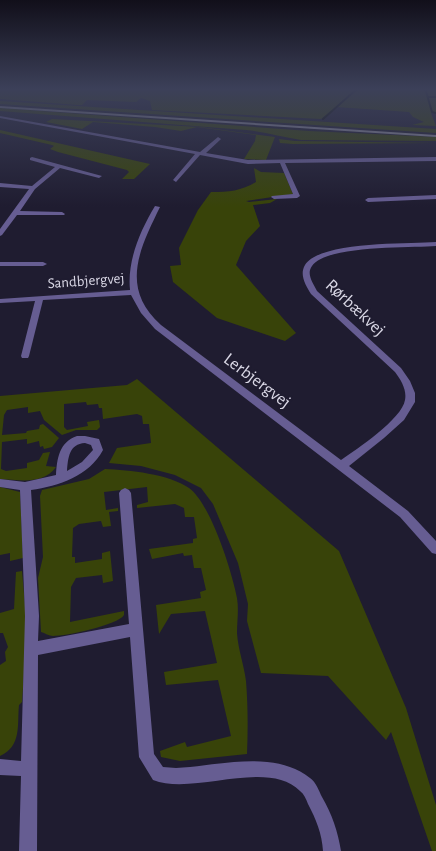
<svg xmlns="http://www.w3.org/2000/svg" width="436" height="851" font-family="'Alegreya Sans',sans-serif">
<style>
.green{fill:#384309}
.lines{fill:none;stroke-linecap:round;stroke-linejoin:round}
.stream{stroke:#050900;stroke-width:2}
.minor{fill:#665d92;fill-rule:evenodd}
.rail{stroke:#9694a4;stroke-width:2}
.labels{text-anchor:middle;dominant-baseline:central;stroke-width:4;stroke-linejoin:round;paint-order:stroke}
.far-street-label{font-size:15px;fill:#d9d7e5;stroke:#1f1c30}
.street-label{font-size:18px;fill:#d9d7e5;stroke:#1f1c30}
</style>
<rect width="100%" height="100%" fill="#1f1c30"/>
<!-- green -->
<g class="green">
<polygon points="0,88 436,88 436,113 431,113 436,126 412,125 424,122 413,117 409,112 336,107 321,119 152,110 150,101 141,98 136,102 87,100 82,105 78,105 0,99"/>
<polygon points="0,101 436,129 436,133 0,104"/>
<path d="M0 108 309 131 436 137V141L301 140C282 137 265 132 246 130L0 111Z"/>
<polygon points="52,119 200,127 275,137 266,160 244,159 255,141 256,135 197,127 181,131 155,127 93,122 82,129 46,122"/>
<polygon points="0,130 150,164 134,179 122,179 129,172 127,170 58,152 50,149 54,146 52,145 0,133"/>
<polygon points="279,139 295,141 436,143 293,144 280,143"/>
<path d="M254 168 261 172 284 173 293 194 246 201 249 202 277 199 270 203 253 205 260 226 246 241 236 265 296 333 285 341 217 318 173 282 170 266 181 265 179 248 198 210 211 192C229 192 241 191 256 182Z"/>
<path d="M137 379 339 551 406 708 436 805V851H432L391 732 386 740 328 676 261 673 247 621 248 604 238 563 213 504 201 488 175 475 141 466 109 463 117 448 151 443 149 424H143L142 416 137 414 103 419 102 408H99L98 404 87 405 86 402 64 404V427L67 430 88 426 87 422 99 420 100 427 97 430H76L62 435 44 420 40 411 28 413V407L7 410 4 415 2 435 26 433 27 431 39 429 40 425 43 424 59 438 52 447 44 449 43 446 40 447 39 441 27 444V439L2 442 1 469 6 471 27 468V463L39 460 43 453 50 452 46 466 56 467C43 485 20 480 0 479V396L127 385Z"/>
<path d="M105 469C129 470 169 474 189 488 211 504 232 572 237 598 239 610 237 621 237 633 238 649 244 665 246 681 248 706 248 730 247 754L180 761 161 757 160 751 185 742 187 747 231 736 218 680 166 685 164 672 217 663 205 611 171 614 159 634 156 605 201 598 200 592 206 590 201 568H194L192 555 184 556 183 553 152 559 149 549 193 543V539L197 538 194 517H185L184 508 175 504 137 508V505L148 502 147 487 104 492 106 510 118 508V511L109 512 111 526 103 527 101 521 79 524 73 528 72 557H75V563L102 559V553L110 551 113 581 103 583 102 575 76 578 71 587 70 622 124 611V615C118 625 66 636 53 636 49 636 45 633 41 632L38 578 43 557 40 496 42 490 89 479Z"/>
<polygon points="0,487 20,492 23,558 10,561 10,553 0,555"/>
<path d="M22 571 27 628 22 702 19 705C17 725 22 746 0 756V665L6 661 5 652 8 647 3 633H0V613L14 609 16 572Z"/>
</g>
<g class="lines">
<!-- stream -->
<g class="stream">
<polyline points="425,88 432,112 436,113"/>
<polyline points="428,97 436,97"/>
<polyline points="323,119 358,88"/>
</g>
<!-- minor -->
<g class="minor">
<polygon points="0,116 200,152 218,137 221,139 220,140 206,153 248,160 436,157 436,161 285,163 300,196 297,198 274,199 271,197 272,196 293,194 280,163 248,164 200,155 176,182 173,180 195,154 0,118"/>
<polygon points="32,157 102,176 99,178 60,168 35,189 20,211 62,212 65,214 64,215 17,215 2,235 0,236 0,229 29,189 0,187 0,183 32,186 55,167 30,160 30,158"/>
<polygon points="436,195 436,199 368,202 365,200 368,198"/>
<path d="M155 206 160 207C139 250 120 288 161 325L341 460C357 449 402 419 405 400 407 390 401 380 395 372L311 294C306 286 299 275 305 265 320 241 408 244 436 242V246C411 248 326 245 312 266 306 274 313 283 317 291L401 368 410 381 415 393V402L404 420 384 438 349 466 408 511 436 541V554L432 553 400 517 155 329 141 313 131 295 43 300 29 356 28 358H22L21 356 35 301 0 303V299L130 290C127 261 140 231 155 206Z"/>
<polygon points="0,262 43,262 47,264 43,266 0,266"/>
<path d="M77 436H85L99 439 103 450C89 476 59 486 31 490L39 616 38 641 129 624 119 493 121 490 125 488 129 490 131 493 154 754 163 767 176 768C219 766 273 749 310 778 316 782 319 791 322 797 332 814 338 832 341 851H323C322 834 316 819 308 804 306 799 304 794 300 791 267 758 194 796 153 780L139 757 130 637 38 655 37 851H19L21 776 0 775V759L21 761 25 616 20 490 0 487V479L25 482 56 475C57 459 59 442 77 436ZM85 443 91 445 93 450 82 462 67 471C68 458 69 444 85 443Z"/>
</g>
<!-- rail -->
<polyline class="rail" points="0,107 436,136"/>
</g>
<!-- sky -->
<linearGradient id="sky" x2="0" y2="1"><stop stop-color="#110f1a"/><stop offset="0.43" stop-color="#3c4059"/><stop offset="1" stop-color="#3c4059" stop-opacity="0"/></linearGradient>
<rect width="436" height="207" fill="url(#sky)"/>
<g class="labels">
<!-- far-street labels -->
<g class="far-street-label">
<text transform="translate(86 281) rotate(-4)">Sandbjergvej</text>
</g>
<!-- street labels -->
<g class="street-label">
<text transform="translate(355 308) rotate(43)">Rørbækvej</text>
<text transform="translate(257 381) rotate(37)">Lerbjergvej</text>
</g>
</g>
</svg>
